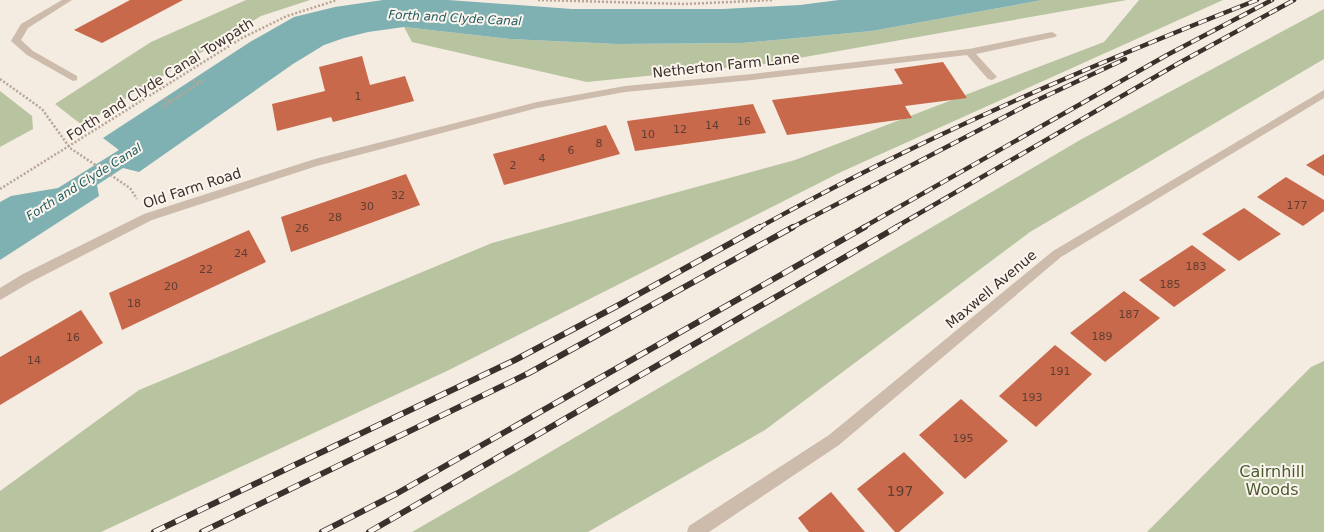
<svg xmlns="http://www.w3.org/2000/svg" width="1324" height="532" font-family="'DejaVu Sans',sans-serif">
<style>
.green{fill:#b8c4a0}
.water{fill:#7fb0b2}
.building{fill:#c8694b}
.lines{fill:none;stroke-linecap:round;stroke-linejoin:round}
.path{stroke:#b9a596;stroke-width:2.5;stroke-dasharray:2 2;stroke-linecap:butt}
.minor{fill:#cdbbac;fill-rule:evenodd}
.tertiary{fill:#cdbbac;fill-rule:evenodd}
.rail-far1-casing{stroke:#3b302b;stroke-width:4.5}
.rail-casing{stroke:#3b302b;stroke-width:6}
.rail-far1{stroke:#fbf5ee;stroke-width:3;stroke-dasharray:9;stroke-linecap:butt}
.rail{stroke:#fbf5ee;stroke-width:4.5;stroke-dasharray:12;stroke-linecap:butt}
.labels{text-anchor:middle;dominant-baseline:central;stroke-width:4;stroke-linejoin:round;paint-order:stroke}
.number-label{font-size:11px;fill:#5e3e33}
.far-water-label{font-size:12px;font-style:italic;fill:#1f5a5e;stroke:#fbf5ee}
.street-label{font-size:14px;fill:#3b302b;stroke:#fbf5ee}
.near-number-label{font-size:14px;fill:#5e3e33}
.near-park-label{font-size:16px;fill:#4a5a2e;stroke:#fbf5ee}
</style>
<rect width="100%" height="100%" fill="#f4ebe1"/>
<!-- green -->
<g class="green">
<polygon points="246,0 310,0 261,16 82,125 55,104 151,42"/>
<polygon points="1042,0 1127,0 765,64 587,82 412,42 404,27 510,39 617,44 742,43 872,31"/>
<polygon points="1139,0 1223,0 841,172 449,370 101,532 0,532 0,491 139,390 492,243 795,160 1104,42"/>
<polygon points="1324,9 1324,59 1030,232 765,430 588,532 412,532 523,468 1080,140"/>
<polygon points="0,91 32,116 33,129 0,147"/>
<polygon points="1324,361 1324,532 1147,532 1311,367"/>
</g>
<!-- water -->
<polygon class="water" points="383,0 448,0 572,9 723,9 800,5 839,0 1042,0 872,31 742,43 617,44 510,39 404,27 368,32 344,38 324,45 293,64 139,172 123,168 97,185 99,196 0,260 0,202 11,196 58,188 119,150 103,138 250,42 294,17 335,7"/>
<!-- building -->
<g class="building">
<polygon points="130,0 183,0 102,43 74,30"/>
<polygon points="362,56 370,85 405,76 414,101 333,122 331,117 277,131 272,104 325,91 319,67"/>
<polygon points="943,62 967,98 905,106 912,118 787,135 772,100 903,84 894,69"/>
<polygon points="753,104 766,133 635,151 627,121"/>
<polygon points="606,125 620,154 504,185 493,154"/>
<polygon points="1324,154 1324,176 1306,165"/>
<polygon points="406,174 420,205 291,252 281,217"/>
<polygon points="1286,177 1324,200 1324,211 1303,226 1257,197"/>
<polygon points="1244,208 1281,234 1239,261 1202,234"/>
<polygon points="249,230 266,262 122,330 109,293"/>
<polygon points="1192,245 1226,270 1174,307 1139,280"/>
<polygon points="1124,291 1160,318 1105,362 1070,333"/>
<polygon points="81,310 103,343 0,405 0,357"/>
<polygon points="1055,345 1092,374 1036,427 999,396"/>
<polygon points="961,399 1008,441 965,479 919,435"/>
<polygon points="904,452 944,493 899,532 895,532 857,489"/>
<polygon points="831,492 865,532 809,532 798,518"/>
</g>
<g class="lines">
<!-- path -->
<g class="path">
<polyline points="538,0 685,4 774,0"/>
<polyline points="0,79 42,109 70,148 130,188 137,199"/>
<polyline points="193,80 199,83"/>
<polyline points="164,99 171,102"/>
<polyline points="163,107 204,80"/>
<polyline points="0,189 242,38 287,16 337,0"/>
</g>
<!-- minor -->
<g class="minor">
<polygon points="62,0 72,0 28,28 21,40 33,51 77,76 77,80 73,81 27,55 11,41 21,24"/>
<polygon points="1052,32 1057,35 1055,37 976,54 997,77 992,80 988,79 967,55 752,80 625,92 537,108 317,166 152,220 31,282 0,300 0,288 23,274 144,214 315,159 537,102 625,86 752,74 969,49"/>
</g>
<!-- tertiary -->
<polygon class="tertiary" points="1324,90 1324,98 1061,257 839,445 709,532 687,532 689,526 829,435 1053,251"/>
<defs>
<g id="rail-far1">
<path d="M758 228C919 139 1086 67 1257 0"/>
<polyline points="791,228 1031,103 1125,59"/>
<polyline points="862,228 1167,55 1272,0"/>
<polyline points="894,228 1179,63 1294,0"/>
</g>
<g id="rail">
<polyline points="154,532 515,360 617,306 760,227"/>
<polyline points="202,532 529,373 793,227"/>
<polyline points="322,532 396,494 865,227"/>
<polyline points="369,532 897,227"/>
</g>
</defs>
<!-- rail-far1 casing -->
<use href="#rail-far1" class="rail-far1-casing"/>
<!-- rail casing -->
<use href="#rail" class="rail-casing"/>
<!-- rail-far1 -->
<use href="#rail-far1" class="rail-far1"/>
<!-- rail -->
<use href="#rail" class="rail"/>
</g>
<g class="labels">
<!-- number labels -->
<g class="number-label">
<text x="358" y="96">1</text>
<text x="744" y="121">16</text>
<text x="712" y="125">14</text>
<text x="680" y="129">12</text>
<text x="648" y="134">10</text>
<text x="599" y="143">8</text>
<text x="571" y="150">6</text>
<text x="542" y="158">4</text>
<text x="513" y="165">2</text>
<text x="398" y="195">32</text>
<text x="1297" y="205">177</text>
<text x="367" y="206">30</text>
<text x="335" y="217">28</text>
<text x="302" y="228">26</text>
<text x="241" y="253">24</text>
<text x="1196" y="266">183</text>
<text x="206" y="269">22</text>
<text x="1170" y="284">185</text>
<text x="171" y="286">20</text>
<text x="134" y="303">18</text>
<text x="1129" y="314">187</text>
<text x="1102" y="336">189</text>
<text x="73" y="337">16</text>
<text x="34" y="360">14</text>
<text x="1060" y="371">191</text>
<text x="1032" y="397">193</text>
<text x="963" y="438">195</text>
</g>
<!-- far-water labels -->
<g class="far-water-label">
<text transform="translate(455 18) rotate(3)">Forth and Clyde Canal</text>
<text transform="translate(84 182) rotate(-32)">Forth and Clyde Canal</text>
</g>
<!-- street labels -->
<g class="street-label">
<text transform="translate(726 65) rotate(-6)">Netherton Farm Lane</text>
<text transform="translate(160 79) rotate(-32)">Forth and Clyde Canal Towpath</text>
<text transform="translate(192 188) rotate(-18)">Old Farm Road</text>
<text transform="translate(991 289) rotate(-40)">Maxwell Avenue</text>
</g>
<!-- near-number labels -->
<g class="near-number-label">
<text x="900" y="491">197</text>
</g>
<!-- near-park labels -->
<g class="near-park-label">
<text x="1272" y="471">Cairnhill<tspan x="1272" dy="18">Woods</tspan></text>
</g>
</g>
</svg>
